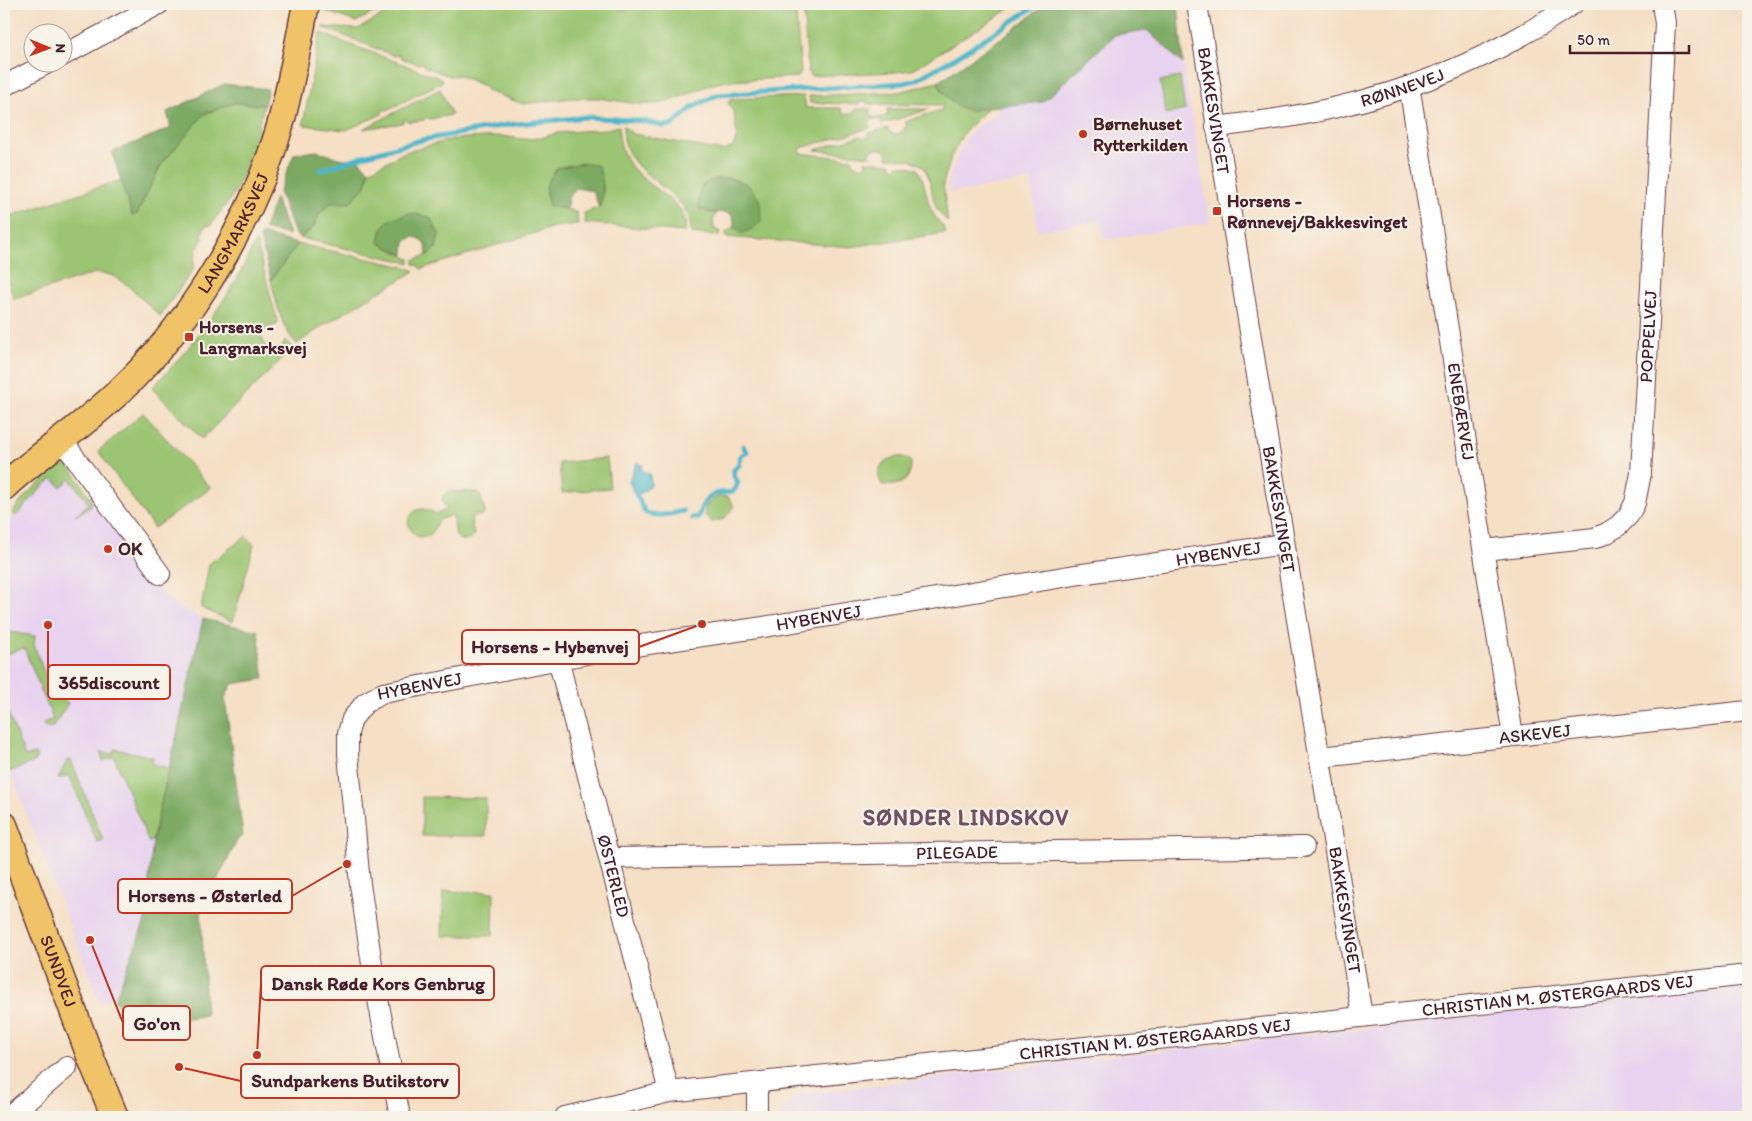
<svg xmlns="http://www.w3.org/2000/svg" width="1752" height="1121" font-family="Itim,sans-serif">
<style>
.built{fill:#e7d2ef}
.green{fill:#9bc572;stroke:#72724e}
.forest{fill:#7caa64;stroke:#636448}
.water{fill:#4cb6c9;stroke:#4b6a7a}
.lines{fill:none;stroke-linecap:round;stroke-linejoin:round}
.stream{stroke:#4cb6c9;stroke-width:5}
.minor-casing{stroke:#643c42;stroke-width:22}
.major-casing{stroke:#643c42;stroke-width:29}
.minor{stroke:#fff;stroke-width:20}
.major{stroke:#f0c369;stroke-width:26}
.poi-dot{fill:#c8321e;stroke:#f7f3e8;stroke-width:2}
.labels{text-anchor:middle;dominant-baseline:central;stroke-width:4;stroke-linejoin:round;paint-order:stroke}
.street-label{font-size:18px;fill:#4a1f2b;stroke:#f7f3e8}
.poi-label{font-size:18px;font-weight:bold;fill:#4a1f2b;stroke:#f7f3e8;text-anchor:start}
.district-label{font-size:22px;font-weight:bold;letter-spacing:1px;fill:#744e63;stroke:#f7f3e8}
.leader{fill:none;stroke:#c8321e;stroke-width:2}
.callout-dot{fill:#c8321e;stroke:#f7f3e8;stroke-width:2}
.callout{fill:#f7f3e8;stroke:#c8321e;stroke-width:2}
.callout-label{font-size:19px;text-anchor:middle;font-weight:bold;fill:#4a1f2b}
</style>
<rect width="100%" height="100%" fill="#f7f3e8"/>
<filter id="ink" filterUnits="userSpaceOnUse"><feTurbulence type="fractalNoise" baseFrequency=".02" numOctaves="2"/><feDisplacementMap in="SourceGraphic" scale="10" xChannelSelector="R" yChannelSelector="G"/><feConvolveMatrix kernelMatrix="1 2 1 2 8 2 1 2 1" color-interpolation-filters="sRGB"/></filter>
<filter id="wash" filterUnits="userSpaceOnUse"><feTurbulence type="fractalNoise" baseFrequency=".0096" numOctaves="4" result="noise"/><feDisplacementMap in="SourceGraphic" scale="20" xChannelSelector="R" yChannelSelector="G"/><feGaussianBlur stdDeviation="1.12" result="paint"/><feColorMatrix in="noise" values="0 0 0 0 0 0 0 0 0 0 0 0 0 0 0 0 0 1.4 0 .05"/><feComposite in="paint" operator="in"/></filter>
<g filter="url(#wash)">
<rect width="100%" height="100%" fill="#f5dfc5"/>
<!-- built -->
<g class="built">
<polygon points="1147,30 1183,64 1210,223 1104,240 1100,220 1038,231 1031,180 950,193 948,182 955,162 965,140 976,127 994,117 1000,106 1043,102 1115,35"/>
<polygon points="58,470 71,471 170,602 203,619 153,839 145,921 117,997 100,1003 4,755 4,533 16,512"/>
<polygon points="1748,986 1748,1117 777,1117 797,1095 1104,1057"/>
</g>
<!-- green -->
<g class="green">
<polygon points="327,4 381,4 380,9 356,22 325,11"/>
<polygon points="387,4 595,4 625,10 626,4 795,4 801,73 798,77 729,81 712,84 671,101 658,104 639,104 597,98 573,98 523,104 487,91 486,87 458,75 450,76 425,67 423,63 419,64 401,58 399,54 395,56 322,27 358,29 385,14"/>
<polygon points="803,4 1017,4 912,70 896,72 811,76 808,72"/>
<polygon points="320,33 442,79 442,82 387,110 384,110 382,111 382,114 346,130 303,125"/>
<polygon points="1180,77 1185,110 1166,114 1160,81"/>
<path d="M938 82 942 91 970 111 989 107 964 132 951 157 943 184 948 222C943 217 938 212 936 206 930 193 932 170 918 163 909 158 897 159 887 158L888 154C883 148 879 148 872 150L869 154 871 156 815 150 860 136 865 138 868 135V133L888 128 889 132C897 137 904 132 907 124L905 122 943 109 942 105 868 104 864 101 858 104 810 103 809 96 898 92Z"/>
<polygon points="440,89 452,115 429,119 427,117 424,120 409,122 405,119 402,123 363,129"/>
<path d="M804 96 806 108H841L843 113C848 115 851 115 855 111V109H870V114C876 119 881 119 888 114L887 109H930L882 124 881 120 873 119 869 123 870 128 801 148 800 153 852 159V163C857 167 861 168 866 164L865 161 890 163 893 167 896 168 899 165 917 168C927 182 925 200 933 213 937 221 943 224 946 233L850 247 726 237V232L734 227 741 233 747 184C728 178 720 175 702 185L707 213H717L713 220 714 229 721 232 720 236 691 233C692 183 621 183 623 126L633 134 723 151 733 147 737 136 734 113 728 102 732 99Z"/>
<path d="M234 103 264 105C256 134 247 173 231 198 225 208 216 216 210 226L206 225 201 235 204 237 196 250 193 270 160 316 126 284 111 275 95 273 14 299 4 268V218L121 180 132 215 137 214 161 165 204 114Z"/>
<path d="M619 126C617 159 638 176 663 194 672 201 683 209 685 220 686 224 685 228 685 232L585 223 584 213 599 207C605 192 604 180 597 165L550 207 567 209 577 213 578 224 554 227 421 269 419 266 414 264V260C432 254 435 252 439 234L429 217 379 243 410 259V263L300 238 313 228 320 213 331 203 366 185 369 171 405 152 453 139 502 136 522 139 541 138 556 133 606 129Z"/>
<path d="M256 241 278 324 264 329 261 337 267 348 277 351 283 346 285 340 293 348 202 439 152 388C184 355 213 319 237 279 244 267 249 254 256 241Z"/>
<path d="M298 244 406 267 415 271 327 323 297 344C280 327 277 303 271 280Z"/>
<polygon points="143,413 211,488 154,528 98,451"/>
<path d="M897 456 907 458 911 462C912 481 900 487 882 485 874 469 882 462 897 456Z"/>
<polygon points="607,458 610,488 562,493 559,463"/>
<polygon points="61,463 67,463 92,500 91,506 77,515 75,515 89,504 70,479 61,487 53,478 43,486 16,516 12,513 25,496"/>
<path d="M448 491 477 492 480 494 485 512 483 515 472 517 471 519 474 535 468 540H460L456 536 453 516 451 515 439 520 430 536C417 539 413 536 408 523 412 507 422 506 436 514L446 510 448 507 444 505 442 497Z"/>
<path d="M719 496 728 497 733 504V508L724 519 712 522 706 516C702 506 711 500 719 496Z"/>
<polygon points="246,536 254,545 233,622 201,608 209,564"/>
<polygon points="4,631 35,636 34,645 48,683 60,678 59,694 68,703 54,726 49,728 45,727 43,723 53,719 24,648 4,655"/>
<polygon points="4,703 25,757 34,754 36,755 36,761 11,771 7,770 4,760"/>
<polygon points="115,749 153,757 152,764 169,768 153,839 149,843 114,757 103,761 101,752 113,754"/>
<polygon points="71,760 103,840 97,842 69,775 58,779 67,761"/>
<polygon points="422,797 486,798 486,836 422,836"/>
<polygon points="443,891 494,892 493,936 442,936"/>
</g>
<!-- forest -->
<g class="forest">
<polygon points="1046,4 1178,4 1183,64 1147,30 1115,35 1043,102 989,107 970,111 956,106 942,91 938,82 1014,29"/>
<polygon points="224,84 268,89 264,105 234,103 204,114 161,165 137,214 132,216 112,152 171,128 167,112"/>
<polygon points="317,151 338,158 360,161 369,171 366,185 350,203 331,203 320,213 313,228 300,238 295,234 279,192 294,154"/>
<path d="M582 163 597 165C604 180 605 192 599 207L593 191 576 188 568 198 567 209 550 207C542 187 545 185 557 168Z"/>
<path d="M730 178 747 184 760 200 761 221 752 229 741 234 734 227V220L731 214C719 210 712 215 699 209 697 182 706 179 730 178Z"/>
<polygon points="275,198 289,234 289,235 264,229"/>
<path d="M409 213 430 217 439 234 436 248 427 256 426 245 419 238 412 237 405 242 404 255 379 243C382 219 389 220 409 213Z"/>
<polygon points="261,234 298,244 271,280 260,238"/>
<polygon points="203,619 258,631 264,679 232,684 225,698 243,836 238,839 201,911 206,1015 141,1026 114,1001 145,921 153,839"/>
</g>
<!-- water -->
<polygon class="water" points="637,462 643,465 641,470 650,474 651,485 642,493 634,494 629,481"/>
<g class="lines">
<!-- stream -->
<g class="stream">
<polyline points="321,170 367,155 422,140 507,125 586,117 643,121 663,126 672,125 693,107 717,95 904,83 916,80 953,59 1039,4"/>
<path d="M636 494 645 512C655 519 672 513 683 511"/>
<path d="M692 518 698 517C701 508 705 498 715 494 726 490 734 498 738 482L734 476V470L739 465 741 456 747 452 743 446"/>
</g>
</g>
</g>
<g filter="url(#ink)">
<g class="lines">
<defs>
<g id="minor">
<path id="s1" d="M1197 4C1249 342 1309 678 1362 1016"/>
<polyline points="62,56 159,4"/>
<polyline points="4,86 50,62"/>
<path id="s2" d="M1408 87 1411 97 1513 736"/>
<path id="s3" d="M1216 127C1256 122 1297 117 1337 107 1421 88 1502 52 1573 4"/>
<polyline points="62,440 160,574"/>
<path id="s4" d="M1484 550 1595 538 1607 533 1618 526 1628 516 1635 503 1641 473 1665 23 1662 4"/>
<path id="s5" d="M558 659 669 1092"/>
<path id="s6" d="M1321 757 1748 711"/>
<path id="s7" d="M609 858 1304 847"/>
<polyline points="757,1083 757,1117"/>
<polyline points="8,1117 67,1067"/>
<path id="s8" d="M400 1117 374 978 360 884 348 754V733L352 719 365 703 383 693 607 650 757 628 1075 575 1284 544"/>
<path id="s9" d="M565 1117 669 1092 1748 975"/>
</g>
<g id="major">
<path id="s10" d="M4 487C20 471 38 459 56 444 81 425 106 405 128 383 195 317 254 216 280 126 291 86 298 44 306 4"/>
<path id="s11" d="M4 825 90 1056 115 1117"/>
</g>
</defs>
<!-- minor casing -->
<use href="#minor" class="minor-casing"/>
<!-- major casing -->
<use href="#major" class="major-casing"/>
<!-- minor -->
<use href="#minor" class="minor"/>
<!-- major -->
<use href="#major" class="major"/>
</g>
</g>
<!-- markers -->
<g class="poi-dot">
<circle cx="1083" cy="134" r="5"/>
<rect x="1212" y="206" width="10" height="10" rx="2.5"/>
<rect x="184" y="332" width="10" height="10" rx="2.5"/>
<circle cx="108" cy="549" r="5"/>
</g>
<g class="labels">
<!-- street labels -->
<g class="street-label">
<text stroke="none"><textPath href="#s3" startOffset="191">RØNNEVEJ</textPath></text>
<text stroke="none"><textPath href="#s1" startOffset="108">BAKKESVINGET</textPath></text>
<text stroke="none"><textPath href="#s10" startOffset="346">LANGMARKSVEJ</textPath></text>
<text stroke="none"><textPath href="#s4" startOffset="334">POPPELVEJ</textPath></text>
<text stroke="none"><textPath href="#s2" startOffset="329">ENEBÆRVEJ</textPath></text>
<text stroke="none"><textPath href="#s1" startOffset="512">BAKKESVINGET</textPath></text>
<text stroke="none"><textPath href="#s8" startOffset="1291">HYBENVEJ</textPath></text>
<text stroke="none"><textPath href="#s8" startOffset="886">HYBENVEJ</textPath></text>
<text stroke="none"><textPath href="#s8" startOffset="481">HYBENVEJ</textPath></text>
<text stroke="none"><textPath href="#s6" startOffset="215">ASKEVEJ</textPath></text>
<text stroke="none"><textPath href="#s7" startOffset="348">PILEGADE</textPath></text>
<text stroke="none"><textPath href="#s5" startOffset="224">ØSTERLED</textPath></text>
<text stroke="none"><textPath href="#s1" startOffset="918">BAKKESVINGET</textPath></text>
<text stroke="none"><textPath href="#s11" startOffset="156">SUNDVEJ</textPath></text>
<text stroke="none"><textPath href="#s9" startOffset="1001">CHRISTIAN M. ØSTERGAARDS VEJ</textPath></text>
<text stroke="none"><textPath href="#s9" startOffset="596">CHRISTIAN M. ØSTERGAARDS VEJ</textPath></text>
</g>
<!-- poi labels -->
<g class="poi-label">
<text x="1093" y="124">Børnehuset<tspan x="1093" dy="21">Rytterkilden</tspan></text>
<text x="1227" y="201">Horsens -<tspan x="1227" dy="21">Rønnevej/Bakkesvinget</tspan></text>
<text x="199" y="327">Horsens -<tspan x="199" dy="21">Langmarksvej</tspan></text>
<text x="118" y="549">OK</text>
</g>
<!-- district labels -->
<g class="district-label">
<text x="966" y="817">SØNDER LINDSKOV</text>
</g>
</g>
<!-- callouts -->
<path class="leader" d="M702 624L639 647M48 625L48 682M347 864L292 896M257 1055L261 983M90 940L123 1023M179 1067L241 1081"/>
<g class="callout-dot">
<circle cx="702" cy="624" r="5"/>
<circle cx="48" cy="625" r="5"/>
<circle cx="347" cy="864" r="5"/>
<circle cx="257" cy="1055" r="5"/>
<circle cx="90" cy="940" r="5"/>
<circle cx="179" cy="1067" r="5"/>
</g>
<g class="callout">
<rect x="462" y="630" width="177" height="34" rx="5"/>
<rect x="48" y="665" width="122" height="34" rx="5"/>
<rect x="118" y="879" width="174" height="34" rx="5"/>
<rect x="261" y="966" width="233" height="34" rx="5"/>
<rect x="123" y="1006" width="67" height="34" rx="5"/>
<rect x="241" y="1064" width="218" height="34" rx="5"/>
</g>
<g class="callout-label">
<text x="550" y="653">Horsens - Hybenvej</text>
<text x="109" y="689">365discount</text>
<text x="205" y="902">Horsens - Østerled</text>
<text x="378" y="990">Dansk Røde Kors Genbrug</text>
<text x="157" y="1030">Go'on</text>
<text x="350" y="1087">Sundparkens Butikstorv</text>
</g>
<!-- margin -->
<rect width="1752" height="1121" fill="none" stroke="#f7f3e8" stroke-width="20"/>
<!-- north arrow -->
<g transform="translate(48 48) rotate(91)"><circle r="24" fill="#f7f3e8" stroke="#b29e9c"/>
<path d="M0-4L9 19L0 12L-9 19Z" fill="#c8321e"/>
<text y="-8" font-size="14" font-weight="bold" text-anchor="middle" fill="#4a1f2b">N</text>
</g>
<!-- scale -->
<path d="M1570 45v8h119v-8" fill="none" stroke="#4a1f2b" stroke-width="2.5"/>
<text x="1577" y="45" font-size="15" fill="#4a1f2b" stroke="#f7f3e8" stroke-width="4" paint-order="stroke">50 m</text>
</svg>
